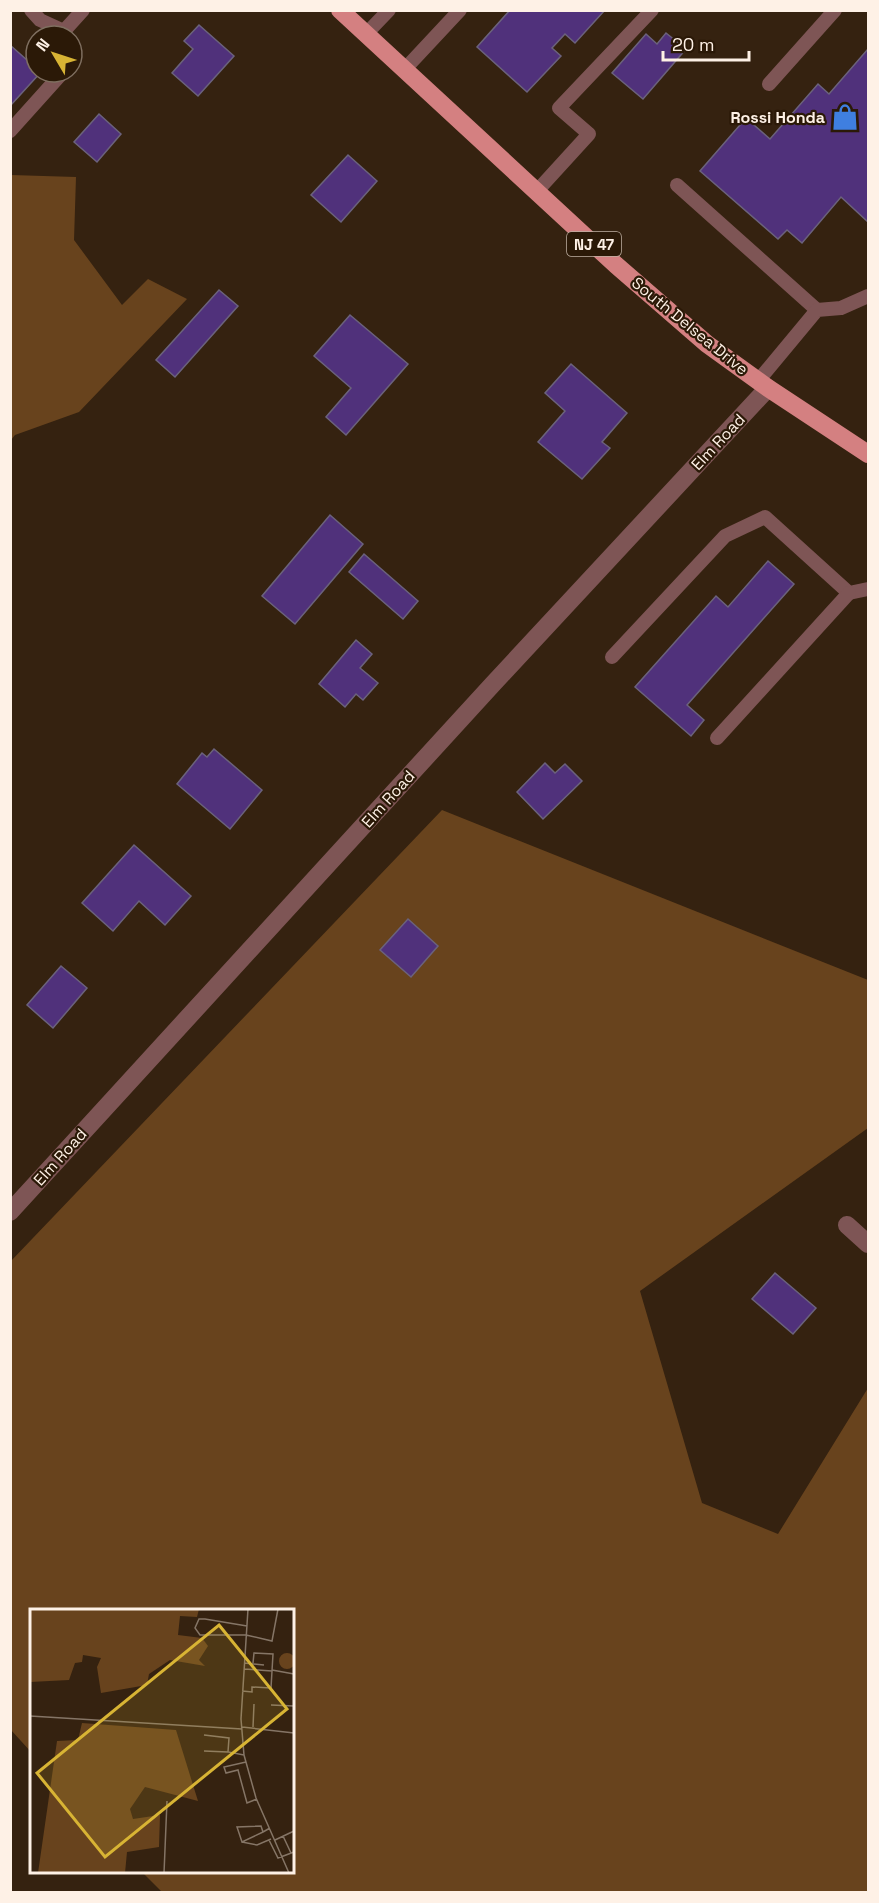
<svg xmlns="http://www.w3.org/2000/svg" width="879" height="1903" font-family="'Space Grotesk',sans-serif">
<style>
.forest{fill:#68431d}
.building{fill:#50317b;stroke:#6b627c;stroke-width:1.5}
.lines{fill:none;stroke-linecap:round;stroke-linejoin:round}
.lane{stroke:#7e5555;stroke-width:14}
.street{stroke:#7e5555;stroke-width:18}
.primary{stroke:#d48081;stroke-width:18}
.labels{text-anchor:middle;dominant-baseline:central;stroke-width:4.5;stroke-linejoin:round;paint-order:stroke}
.shield{fill:#2b1907;stroke:#bfb0a3;stroke-width:1.5}
.shield-label{font-size:15px;font-weight:bold;fill:#fef1e6}
.poi-label{font-size:16px;font-weight:bold;fill:#fef1e6;stroke:#2b1907;text-anchor:end}
.street-label{font-size:16px;fill:#fef1e6;stroke:#2b1907}
.inset-road{fill:none;stroke:#857566;stroke-width:1.5}
.view{fill:#d8b434;fill-opacity:0.15;stroke:#d8b434;stroke-width:3}
.inset-edge{fill:none;stroke:#fef1e6;stroke-width:3}
</style>
<rect width="100%" height="100%" fill="#352210"/>
<!-- forest -->
<g class="forest">
<polygon points="11,175 76,177 74,240 122,305 148,279 187,299 79,412 15,435 11,440"/>
<polygon points="442,810 868,980 868,1128 640,1291 702,1503 778,1534 868,1388 868,1892 162,1892 142,1872 292,1872 292,1610 32,1610 31,1752 11,1730 11,1261"/>
</g>
<!-- building -->
<g class="building">
<polygon points="605,10 575,43 565,34 552,48 561,56 527,92 477,47 510,10"/>
<polygon points="199,25 234,56 198,96 172,73 193,49 184,41"/>
<polygon points="666,33 686,49 643,99 612,73 646,34 657,44"/>
<polygon points="10,45 36,68 36,72 41,72 10,106"/>
<polygon points="868,49 868,222 841,197 802,243 787,230 778,239 700,171 746,118 770,139 818,84 829,94"/>
<polygon points="99,114 121,134 97,162 74,142"/>
<polygon points="348,155 377,181 341,222 311,195"/>
<polygon points="219,290 238,306 175,377 156,360"/>
<polygon points="350,315 408,364 346,435 326,417 351,388 314,356"/>
<polygon points="571,364 627,413 602,442 610,448 582,479 538,442 565,411 545,393"/>
<polygon points="330,515 363,544 295,624 262,596"/>
<polygon points="364,554 418,601 403,619 349,572"/>
<polygon points="768,561 794,584 687,705 704,720 691,736 635,687 716,596 728,607"/>
<polygon points="356,640 372,654 360,668 378,683 363,700 356,694 345,707 319,684"/>
<polygon points="214,749 262,790 230,829 177,784 202,753 207,757"/>
<polygon points="545,763 555,773 565,764 582,781 543,819 517,792"/>
<polygon points="134,845 191,896 165,925 139,901 113,931 82,903"/>
<polygon points="408,919 438,946 411,977 380,950"/>
<polygon points="61,966 87,988 53,1028 27,1005"/>
<polygon points="775,1273 816,1308 793,1334 752,1299"/>
</g>
<g class="lines">
<!-- lane -->
<g class="lane">
<polyline points="31,10 40,20 64,31"/>
<polyline points="64,31 83,10"/>
<polyline points="366,34 389,10"/>
<polyline points="404,70 460,10"/>
<polyline points="769,84 835,10"/>
<polyline points="10,131 63,72"/>
<polyline points="677,185 817,310"/>
<polyline points="537,191 589,134 559,108 652,10"/>
<polyline points="758,381 817,310 841,308 868,296"/>
<polyline points="612,657 725,536 765,517 849,593 868,589"/>
<polyline points="717,738 849,593"/>
</g>
<!-- street -->
<g class="street">
<polyline points="10,1212 492,685 768,388"/>
<polyline points="847,1225 868,1244"/>
</g>
<!-- primary -->
<polyline class="primary" points="340,10 616,265 707,344 768,388 868,454"/>
</g>
<!-- icons -->
<defs>
<symbol id="shop-bare" viewBox="-9 -9 18 18"><path d="M-5-2.5h2.3a2.7 3.5 0 0 1 5.4 0H5L5.5 6h-11ZM-1.5-2.5h3a1.5 2.3 0 0 0-3 0Z" fill="#3f7fe0" stroke="#2b1907" stroke-width="2.5" paint-order="stroke"/></symbol>
</defs>
<g fill-rule="evenodd">
<use href="#shop-bare" x="826" y="98" width="38" height="38"/>
</g>
<g class="labels">
<!-- shield labels -->
<rect class="shield" x="567" y="232" width="54" height="24" rx="4.5"/>
<g class="shield-label">
<text x="594" y="244">NJ 47</text>
</g>
<!-- poi labels -->
<g class="poi-label">
<text x="825" y="117">Rossi Honda</text>
</g>
<!-- street labels -->
<g class="street-label">
<text transform="translate(690 326) rotate(39)">South Delsea Drive</text>
<text transform="translate(718 442) rotate(-47)">Elm Road</text>
<text transform="translate(388 799) rotate(-48)">Elm Road</text>
<text transform="translate(60 1157) rotate(-48)">Elm Road</text>
</g>
</g>
<!-- overview -->
<g transform="translate(30 1609)">
<rect width="264" height="264" fill="#352210"/>
<path d="M0 0H169L167 8 150 7 148 26 172 29 178 37 169 51 175 57 140 51 119 65 117 76 71 84 67 58 71 49 53 46 52 53 45 54 39 71 0 73ZM249 52a8 8 0 1 1 16 0a8 8 0 1 1-16 0ZM52 114 146 121 168 192 115 178 100 200 103 210 130 206 129 238 97 243 95 264H8L27 132 48 131Z" fill="#68431d"/>
<path class="inset-road" d="M218 0 211 110 214 146 226 189 259 264M217 17 175 10H169L165 19 170 26H216L242 32 248 0M214 54 234 56M214 60 242 62M242 61 264 65M212 82 222 83V78L241 79 243 45 224 44 223 54M241 96 264 97M0 107 212 120M212 118 264 124M223 118 224 95M174 126 199 129 198 143 214 146M174 142 198 143M216 153 194 158 196 164 208 161 217 194 227 190M233 223 231 217 207 218 212 233 233 223 240 219M253 227 261 244M239 231 248 249 264 243M245 231 264 222M212 233 227 236 241 230M134 264 137 192"/>
<path class="view" d="M189 16 257 100 75 248 7 164Z"/>
<rect width="264" height="264" class="inset-edge"/>
</g>
<!-- border -->
<rect width="879" height="1903" fill="none" stroke="#fef1e6" stroke-width="24"/>
<!-- north arrow -->
<g transform="translate(54 54) rotate(309)"><circle r="28" fill="#2b1907" stroke="#7f6f60" stroke-width="1.5"/>
<path d="M0-4.5L10 22L0 15L-10 22Z" fill="#d8b434"/>
<text y="-9" font-size="16" font-weight="bold" text-anchor="middle" fill="#fef1e6">N</text>
</g>
<!-- scale -->
<path d="M663 51v9h86v-9" fill="none" stroke="#fef1e6" stroke-width="3"/>
<text x="672" y="51" font-size="18" fill="#fef1e6" stroke="#2b1907" stroke-width="4.5" paint-order="stroke">20 m</text>
</svg>
